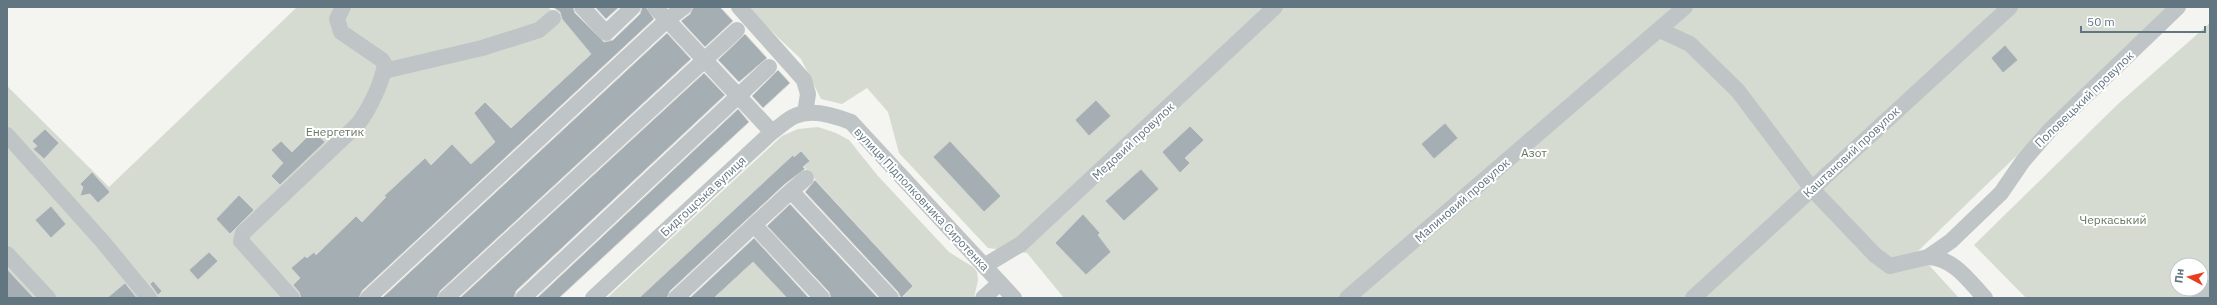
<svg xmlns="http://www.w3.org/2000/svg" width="2217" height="305" font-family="'IBM Plex Sans',sans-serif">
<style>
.green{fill:#d5dbd1;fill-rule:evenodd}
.building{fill:#a5afb3;stroke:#d5d5d3}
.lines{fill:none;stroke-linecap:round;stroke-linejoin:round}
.minor{stroke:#bfc4c6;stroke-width:16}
.labels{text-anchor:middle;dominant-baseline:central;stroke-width:4;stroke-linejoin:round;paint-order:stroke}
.street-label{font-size:12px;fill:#627682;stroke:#fff}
.park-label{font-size:12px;fill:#677961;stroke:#fff}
</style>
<rect width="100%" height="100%" fill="#f4f4f0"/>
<!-- green -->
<g class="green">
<polygon points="297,7 548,7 558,18 561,17 591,54 325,298 7,298 7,86 109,187"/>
<polygon points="746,7 2170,7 1917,252 1959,298 1064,298 1027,253 988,248 899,153 888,112 867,88 842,104 821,99 801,59"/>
<path d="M2210 23V298H2026L1974 245 2118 104ZM2177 265H2201V289H2177Z"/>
<polygon points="818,127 836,133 849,140 878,176 949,252 973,267 977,272 978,280 974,298 901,298 913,286 804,167 810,161 801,151 640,298 607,298 782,136 798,129"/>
<polygon points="753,262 787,298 714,298"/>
</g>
<!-- building -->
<g class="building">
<polygon points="553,7 573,7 575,13 604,42 613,40 640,14 642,7 646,7 654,19 362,291 359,298 301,298 299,292 293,285 300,278 291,268 305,256 307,258 314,252 316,255 356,216 362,222 386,197 384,196 425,158 431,165 452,144 471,164 495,142 474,113 485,102 511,128 591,54 562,19 560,12"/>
<polygon points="595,7 619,7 606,19"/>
<polygon points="693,7 720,7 733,21 705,47 681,21 690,14"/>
<polygon points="667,33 691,59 440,291 437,298 382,298"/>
<polygon points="745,34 767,58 739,82 718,60"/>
<polygon points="2005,45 2018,60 2003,73 1991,58"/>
<polygon points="778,70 790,83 763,108 752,96"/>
<polygon points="704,73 725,95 516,291 514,298 460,298"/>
<polygon points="1096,100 1111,116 1089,136 1075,120"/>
<polygon points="738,109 749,122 559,298 537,298"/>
<polygon points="1445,123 1458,138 1434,159 1421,144"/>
<polygon points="1190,126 1204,140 1185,158 1190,163 1180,173 1162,152"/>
<polygon points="45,129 59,143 44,159 33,149 37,146 32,141"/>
<polygon points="313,131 325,142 280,185 271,176 283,163 271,150 281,141 292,152"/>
<polygon points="950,141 1001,196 984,212 933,157"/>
<polygon points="801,151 810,161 803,167 805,169 785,184 670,291 667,298 639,298 793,155 794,157"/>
<polygon points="1141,169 1159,189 1124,221 1105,201"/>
<polygon points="92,172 110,192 98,203 90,194 80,196 83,187 80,184"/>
<polygon points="815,180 913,286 901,298 898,292 805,192"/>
<polygon points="239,195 254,210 230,234 216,219"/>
<polygon points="790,204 878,298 831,298 829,292 767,226"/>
<polygon points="51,206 66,224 51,238 35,220"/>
<polygon points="1083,214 1100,233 1098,235 1111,252 1086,275 1055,243"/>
<polygon points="754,238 809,298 787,298 753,262 714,298 690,298"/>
<polygon points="209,252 218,261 198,280 189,270"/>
<polygon points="7,269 18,281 34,298 7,298"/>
<polygon points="153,281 162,291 158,295 150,284"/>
<polygon points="125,283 137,298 107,298"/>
</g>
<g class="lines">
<!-- minor -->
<g class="minor">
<polyline points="582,7 606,33 633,7"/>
<polyline points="655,7 772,132"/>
<polyline points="739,7 804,80 808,94 805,113"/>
<polyline points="1660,30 1690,44 1738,91 1812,189 1875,255 1890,266 1928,257 1951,241 2001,193 2023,161 2049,131 2178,7"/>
<polyline points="384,71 482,48 539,30 553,18"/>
<polyline points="7,135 103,242 149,298"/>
<polyline points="791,191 806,178"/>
<polyline points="7,254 48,298"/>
<path d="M1928 257C1954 258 1969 281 1985 298"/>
<polyline points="984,266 1021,244 1275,7"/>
<path d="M292 298 241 241 243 233 358 124C370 108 381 85 385 65L382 60 341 32 337 19 343 7"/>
<polyline points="368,298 667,20 684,7"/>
<polyline points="446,298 737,30"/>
<polyline points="523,298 769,67"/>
<path d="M593 298 772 132C780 127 787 119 795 116 812 108 836 116 851 122L1014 298"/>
<polyline points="676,298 754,225"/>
<polyline points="822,298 754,225 791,191 891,298"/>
<polyline points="983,298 1000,283"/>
<polyline points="1347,298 1685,7"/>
<polyline points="1693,298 2010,7"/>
<polyline points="2199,298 2210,288"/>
</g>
</g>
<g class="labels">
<!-- street labels -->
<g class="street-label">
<text transform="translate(2084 99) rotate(-44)">Половецький провулок</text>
<text transform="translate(1133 141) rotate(-43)">Медовий провулок</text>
<text transform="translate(1851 152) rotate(-43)">Каштановий провулок</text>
<text transform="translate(703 196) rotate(-43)">Бидгощська вулиця</text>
<text transform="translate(922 199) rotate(47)">вулиця Підполковника Сиротенка</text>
<text transform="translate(1462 200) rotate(-41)">Малиновий провулок</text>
</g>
<!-- park labels -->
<g class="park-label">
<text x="335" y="131">Енергетик</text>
<text x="1534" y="152">Азот</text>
<text x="2113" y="219">Черкаський</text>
</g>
</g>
<!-- border -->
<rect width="2217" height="305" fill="none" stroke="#627682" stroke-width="16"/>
<!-- north arrow -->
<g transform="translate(2189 277) rotate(277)"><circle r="19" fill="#ffffff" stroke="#c0c8cd"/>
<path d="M0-3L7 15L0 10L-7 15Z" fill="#e73f1d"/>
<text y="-6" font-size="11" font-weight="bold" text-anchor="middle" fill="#627682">Пн</text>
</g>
<!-- scale -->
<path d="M2081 26v6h124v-6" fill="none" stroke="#627682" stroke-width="2"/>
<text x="2087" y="26" font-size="12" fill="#627682" stroke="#ffffff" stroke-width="3" paint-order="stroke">50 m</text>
</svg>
